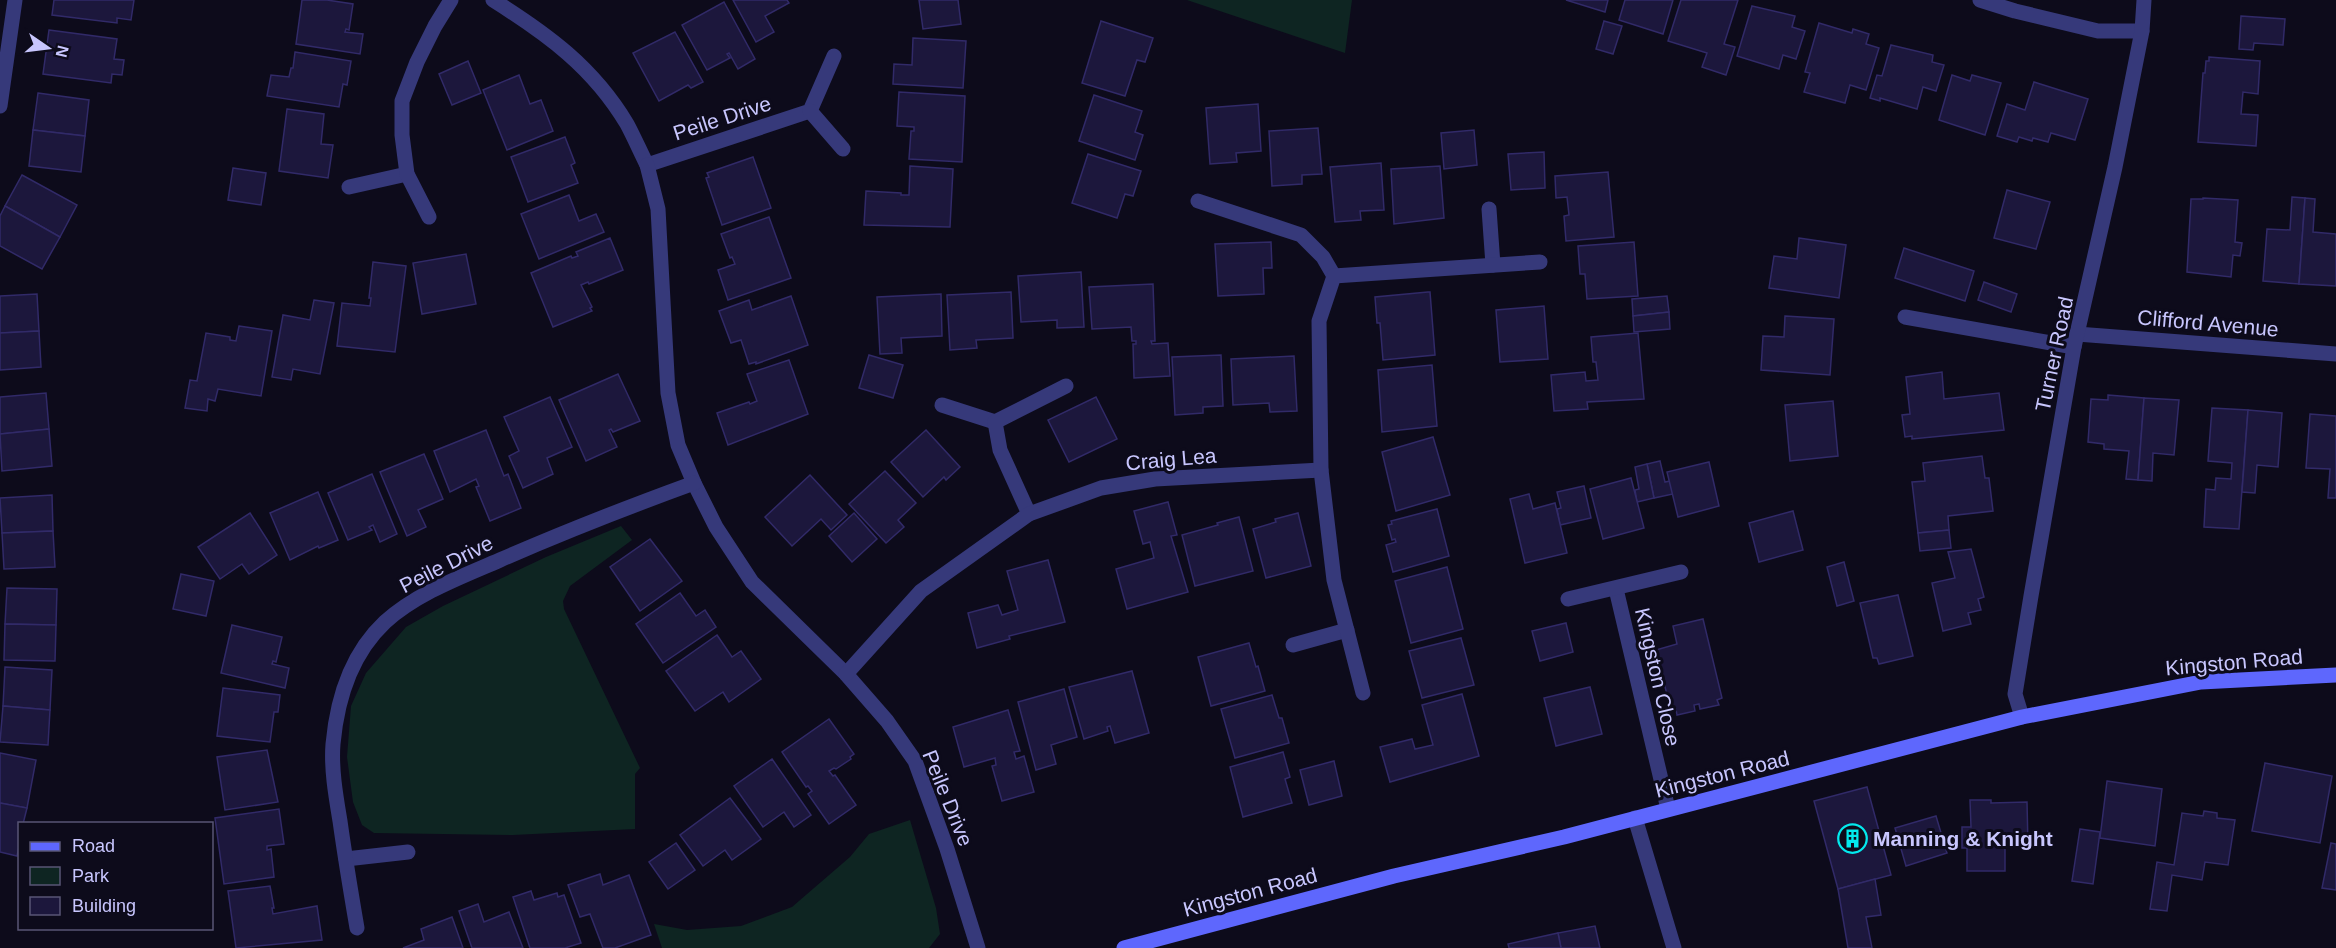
<svg xmlns="http://www.w3.org/2000/svg" width="2336" height="948" font-family="Arial,sans-serif">
<style>
.green{fill:#0e2522}
.building{fill:#1c173c;stroke:#312a68;stroke-width:1.5}
.lines{fill:none;stroke-linecap:round;stroke-linejoin:round}
.lane{stroke:#36397a;stroke-width:15}
.street{stroke:#36397a;stroke-width:15}
.secondary{stroke:#5e67fd;stroke-width:15}
.labels{text-anchor:middle;dominant-baseline:central;stroke-width:6;stroke-linejoin:round;paint-order:stroke}
.street-label{font-size:21px;fill:#c8c6fe;stroke:#0d0b1b}
.poi-label{font-size:21px;font-weight:bold;fill:#c8c6fe;stroke:#0d0b1b;text-anchor:start}
</style>
<rect width="100%" height="100%" fill="#0d0b1b"/>
<!-- green -->
<g class="green">
<polygon points="1187,0 1352,0 1345,53"/>
<polygon points="621,526 632,540 570,586 563,601 564,609 640,768 635,774 635,829 513,835 374,833 362,825 353,802 347,757 351,706 366,673 406,627 443,606 546,557"/>
<polygon points="910,820 936,908 940,934 929,948 662,948 654,924 687,930 741,926 792,907 850,857 869,834"/>
</g>
<!-- building -->
<g class="building">
<polygon points="54,0 134,0 131,20 117,18 117,23 52,15"/>
<polygon points="302,0 327,0 353,4 349,30 346,29 345,32 363,34 360,54 296,44"/>
<polygon points="733,0 787,0 789,3 765,16 774,32 756,42"/>
<polygon points="919,0 958,0 961,24 923,29"/>
<polygon points="1566,0 1608,0 1605,12"/>
<polygon points="1625,0 1673,0 1663,34 1619,20"/>
<polygon points="1681,0 1738,0 1724,44 1735,47 1726,75 1702,67 1707,53 1668,41"/>
<polygon points="724,2 755,59 738,69 729,53 727,54 730,58 707,70 682,25"/>
<polygon points="1752,6 1795,16 1792,27 1805,31 1796,59 1783,55 1779,69 1737,56"/>
<polygon points="2241,16 2285,19 2283,45 2254,43 2253,50 2239,49"/>
<polygon points="1101,21 1153,38 1145,62 1137,60 1125,96 1082,83"/>
<polygon points="1604,21 1622,26 1613,54 1596,49"/>
<polygon points="1819,23 1852,33 1853,29 1869,34 1866,44 1879,48 1866,90 1850,85 1845,103 1804,92 1810,73 1805,72"/>
<polygon points="49,30 117,39 114,59 124,60 122,75 112,74 111,83 43,74"/>
<polygon points="675,32 703,82 691,88 688,85 659,101 633,53"/>
<polygon points="913,38 966,41 963,88 893,84 894,64 912,65"/>
<polygon points="1891,45 1933,55 1932,62 1944,65 1936,91 1923,87 1917,109 1880,98 1880,101 1870,98 1877,75 1882,76"/>
<polygon points="295,52 351,61 347,85 343,84 339,107 267,96 271,75 289,77 291,68 293,68"/>
<polygon points="2209,57 2260,61 2258,94 2243,92 2241,114 2258,115 2256,146 2198,142 2203,73 2205,73 2206,61 2209,61"/>
<polygon points="468,61 481,93 452,105 439,74"/>
<polygon points="519,75 530,104 541,100 553,131 507,150 483,90"/>
<polygon points="1952,75 1970,81 1972,75 2001,83 1985,135 1939,120"/>
<polygon points="2034,82 2088,99 2075,140 2051,133 2048,142 2033,138 2032,141 2019,137 2017,142 1997,136 2007,104 2025,110"/>
<polygon points="899,92 965,96 962,162 909,159 911,131 914,131 914,127 897,126"/>
<polygon points="38,93 89,100 85,136 33,130"/>
<polygon points="1094,95 1142,111 1135,132 1143,135 1135,160 1079,141"/>
<polygon points="1258,104 1261,151 1236,153 1237,162 1210,164 1206,108"/>
<polygon points="287,109 324,114 321,144 333,145 328,178 279,171"/>
<polygon points="1318,128 1322,174 1302,175 1302,184 1272,186 1269,131"/>
<polygon points="33,130 85,136 81,172 29,166"/>
<polygon points="1474,130 1477,165 1444,169 1441,133"/>
<polygon points="565,137 575,163 571,165 578,183 528,202 511,157"/>
<polygon points="1544,152 1545,188 1511,190 1508,154"/>
<polygon points="1088,154 1141,171 1133,196 1125,194 1117,218 1072,203"/>
<polygon points="753,157 771,208 722,225 706,178 709,177 707,173"/>
<polygon points="1381,163 1384,210 1360,211 1361,220 1335,222 1330,167"/>
<polygon points="910,166 953,169 950,227 864,225 866,191 901,193 901,195 909,195"/>
<polygon points="1440,166 1444,218 1394,224 1391,169"/>
<polygon points="233,168 266,173 261,205 228,200"/>
<polygon points="1608,172 1614,237 1566,241 1564,216 1569,215 1567,197 1556,198 1555,176"/>
<polygon points="22,175 77,205 60,237 5,206"/>
<polygon points="2007,190 2050,202 2036,249 1994,238"/>
<polygon points="569,195 579,221 596,214 604,232 539,259 521,214"/>
<polygon points="2292,197 2305,198 2299,284 2263,281 2267,229 2290,230"/>
<polygon points="2203,198 2238,200 2235,242 2242,243 2240,256 2233,255 2231,277 2187,272 2191,199 2203,199"/>
<polygon points="2305,198 2315,199 2313,232 2336,234 2336,286 2299,284"/>
<polygon points="5,206 60,237 42,269 0,246 0,216"/>
<polygon points="769,217 791,278 728,300 718,270 735,264 732,257 730,258 721,234"/>
<polygon points="610,238 623,270 589,284 588,282 581,285 592,307 590,308 592,311 553,327 531,273 571,256 572,258 578,256 576,252"/>
<polygon points="1799,238 1846,245 1839,298 1769,288 1774,256 1797,259"/>
<polygon points="1271,242 1272,268 1263,268 1264,294 1218,296 1215,244"/>
<polygon points="1634,242 1638,296 1587,299 1585,274 1580,274 1578,246"/>
<polygon points="1904,248 1974,271 1965,301 1895,278"/>
<polygon points="466,254 476,304 422,314 413,263"/>
<polygon points="373,262 406,266 395,352 337,346 342,303 370,306 371,298 369,298"/>
<polygon points="1081,272 1084,327 1057,328 1057,320 1021,322 1018,276"/>
<polygon points="1984,282 2017,294 2011,312 1978,300"/>
<polygon points="1153,284 1155,341 1151,341 1152,344 1168,343 1170,376 1134,378 1133,344 1136,344 1136,341 1132,341 1131,327 1092,329 1089,287"/>
<polygon points="1011,292 1013,338 976,340 977,348 950,350 947,295"/>
<polygon points="1428,292 1430,292 1435,355 1383,360 1380,323 1377,323 1375,297"/>
<polygon points="37,294 39,331 0,333 0,296"/>
<polygon points="941,294 942,336 901,338 902,353 880,354 877,297"/>
<polygon points="791,296 808,345 756,364 756,362 749,364 741,340 731,343 719,311 749,300 752,310"/>
<polygon points="1667,296 1669,312 1633,316 1632,299"/>
<polygon points="314,300 334,303 320,374 293,369 291,380 272,377 283,315 310,320"/>
<polygon points="1544,306 1548,359 1500,362 1496,310"/>
<polygon points="1669,312 1670,329 1634,332 1633,316"/>
<polygon points="1785,316 1834,319 1830,375 1761,370 1763,336 1784,337"/>
<polygon points="239,326 272,331 261,396 218,389 215,401 208,399 207,411 185,408 190,380 197,381 206,333 230,337 230,340 236,341"/>
<polygon points="39,331 41,367 0,370 0,333"/>
<polygon points="1638,333 1644,399 1587,402 1588,409 1554,411 1551,375 1585,372 1586,381 1598,380 1596,362 1593,362 1591,337"/>
<polygon points="869,355 903,365 893,398 859,388"/>
<polygon points="1221,355 1223,406 1203,407 1203,413 1175,415 1172,357"/>
<polygon points="1294,356 1297,411 1270,412 1269,403 1233,405 1231,359"/>
<polygon points="789,360 808,414 728,445 717,413 749,402 750,404 757,401 747,374"/>
<polygon points="1432,365 1437,426 1382,432 1378,370"/>
<polygon points="1942,372 1944,399 1999,393 2004,430 1912,439 1912,436 1905,437 1902,415 1910,414 1906,377"/>
<polygon points="618,374 640,421 613,432 611,429 609,430 617,447 586,461 559,400"/>
<polygon points="46,393 49,429 0,434 0,397"/>
<polygon points="2108,395 2144,398 2138,480 2126,479 2129,451 2104,449 2104,444 2088,442 2091,399 2108,400"/>
<polygon points="550,397 572,447 547,458 553,474 523,488 509,456 519,451 504,417"/>
<polygon points="1096,397 1117,439 1069,462 1048,420"/>
<polygon points="2144,398 2179,400 2174,455 2153,453 2152,481 2138,480"/>
<polygon points="1833,401 1838,456 1790,461 1785,405"/>
<polygon points="2212,408 2248,410 2239,529 2204,527 2206,489 2215,490 2216,478 2231,479 2232,463 2208,461"/>
<polygon points="2248,410 2282,413 2278,467 2257,465 2255,493 2242,492"/>
<polygon points="2310,414 2336,416 2336,498 2328,498 2330,469 2306,468"/>
<polygon points="49,429 52,466 2,471 0,434"/>
<polygon points="486,430 504,476 508,474 521,508 490,521 476,487 479,486 476,479 450,492 434,451"/>
<polygon points="926,430 960,467 946,480 944,477 923,497 891,462"/>
<polygon points="1433,437 1450,495 1396,511 1382,452"/>
<polygon points="424,454 443,499 418,510 426,527 407,536 380,472"/>
<polygon points="1982,456 1985,478 1989,478 1993,511 1948,516 1949,530 1918,533 1912,482 1925,481 1923,463"/>
<polygon points="1660,461 1665,482 1670,481 1673,494 1654,498 1647,464"/>
<polygon points="1709,462 1719,506 1678,517 1667,472"/>
<polygon points="1647,464 1654,498 1637,502 1635,490 1639,489 1635,467"/>
<polygon points="885,471 916,503 898,520 904,527 886,543 849,504"/>
<polygon points="372,474 397,534 380,542 373,525 369,527 372,530 348,540 328,493"/>
<polygon points="810,475 847,515 831,530 821,519 792,546 765,517"/>
<polygon points="1631,478 1644,528 1603,539 1590,489"/>
<polygon points="1584,486 1591,518 1560,525 1557,509 1561,508 1557,492"/>
<polygon points="318,492 338,540 319,548 318,546 290,560 270,513"/>
<polygon points="1529,494 1533,509 1555,503 1567,553 1525,563 1510,499"/>
<polygon points="52,495 53,531 2,533 0,498"/>
<polygon points="1168,502 1177,535 1171,536 1188,592 1127,609 1116,569 1154,558 1150,542 1143,544 1134,511"/>
<polygon points="1437,509 1449,556 1393,572 1386,545 1396,542 1395,539 1392,540 1388,525 1392,524 1391,521"/>
<polygon points="1793,511 1803,550 1759,562 1749,523"/>
<polygon points="250,513 277,555 249,574 242,564 220,579 198,547"/>
<polygon points="854,513 877,539 852,562 829,536"/>
<polygon points="1298,513 1311,566 1266,578 1253,529 1276,522 1275,519"/>
<polygon points="1239,517 1253,571 1195,586 1182,535 1218,525 1217,523"/>
<polygon points="1949,530 1951,548 1920,551 1918,533"/>
<polygon points="53,531 55,567 4,569 2,533"/>
<polygon points="650,539 682,581 640,611 610,567"/>
<polygon points="1971,549 1984,597 1978,599 1981,610 1968,613 1971,624 1943,631 1932,583 1955,578 1948,552"/>
<polygon points="1048,560 1065,622 1009,636 1010,639 977,648 968,613 998,605 1002,615 1018,610 1007,571"/>
<polygon points="1844,562 1854,601 1837,606 1827,567"/>
<polygon points="1447,567 1463,629 1411,643 1395,581"/>
<polygon points="181,574 214,581 206,616 173,609"/>
<polygon points="7,588 57,589 56,625 5,624"/>
<polygon points="680,593 696,616 705,610 716,627 663,663 636,624"/>
<polygon points="1898,595 1913,656 1879,664 1877,658 1873,658 1860,603"/>
<polygon points="1703,619 1722,698 1717,700 1719,705 1700,709 1699,704 1694,705 1695,711 1677,715 1676,709 1671,711 1656,650 1677,644 1673,626"/>
<polygon points="1566,623 1573,652 1540,661 1532,631"/>
<polygon points="5,624 56,625 55,661 4,660"/>
<polygon points="232,625 282,637 276,662 273,661 272,664 289,668 285,688 221,673"/>
<polygon points="717,635 732,657 741,651 761,679 729,702 723,692 695,711 666,671"/>
<polygon points="1461,638 1474,685 1422,698 1409,651"/>
<polygon points="1249,643 1256,667 1258,666 1265,691 1211,706 1198,657"/>
<polygon points="5,667 52,670 50,710 3,706"/>
<polygon points="1132,671 1149,733 1115,743 1110,726 1107,727 1108,731 1084,739 1069,687"/>
<polygon points="1590,687 1602,734 1556,746 1544,698"/>
<polygon points="223,688 280,695 278,712 274,712 270,742 217,736"/>
<polygon points="1064,689 1077,737 1051,745 1056,764 1036,770 1018,702"/>
<polygon points="1462,694 1479,756 1390,782 1380,747 1412,739 1415,749 1433,745 1422,705"/>
<polygon points="1272,695 1279,718 1282,718 1289,743 1235,758 1221,709"/>
<polygon points="3,706 50,710 48,745 0,742"/>
<polygon points="1008,710 1020,751 1014,752 1016,759 1024,756 1034,792 1002,801 992,766 996,765 995,758 964,767 953,727"/>
<polygon points="829,719 854,754 850,757 851,759 836,769 834,768 829,771 833,776 835,775 856,805 829,824 808,794 812,791 808,786 806,787 782,752"/>
<polygon points="267,750 278,802 225,810 217,757"/>
<polygon points="1283,752 1290,777 1285,779 1292,803 1243,817 1230,767"/>
<polygon points="0,753 36,760 27,808 0,803"/>
<polygon points="772,759 811,815 794,827 784,812 763,827 734,786"/>
<polygon points="1334,761 1342,796 1309,805 1300,770"/>
<polygon points="2265,763 2332,776 2320,843 2252,831"/>
<polygon points="2107,781 2162,789 2155,846 2100,838"/>
<polygon points="1867,787 1891,875 1838,889 1814,801"/>
<polygon points="730,798 761,839 732,860 725,850 703,866 680,835"/>
<polygon points="1970,800 1991,800 1991,803 2027,802 2028,846 2005,846 2005,871 1967,871 1967,848 1962,848 1962,827 1971,827"/>
<polygon points="0,803 27,808 23,824 20,824 20,842 17,856 0,852"/>
<polygon points="279,809 284,844 267,846 267,850 271,849 274,877 224,884 215,818"/>
<polygon points="2204,811 2217,813 2217,818 2235,820 2228,865 2205,862 2202,880 2172,875 2167,911 2150,909 2157,862 2174,865 2182,813 2203,816"/>
<polygon points="1936,816 1947,853 1906,866 1895,828"/>
<polygon points="2080,829 2100,832 2093,884 2072,881"/>
<polygon points="676,843 695,870 668,889 649,862"/>
<polygon points="2331,843 2336,844 2336,890 2322,888"/>
<polygon points="600,874 603,885 629,875 651,935 615,948 603,948 590,914 580,917 568,885"/>
<polygon points="1875,879 1881,915 1866,917 1872,948 1848,948 1838,889"/>
<polygon points="270,886 274,908 272,908 273,914 317,906 322,940 236,948 228,891"/>
<polygon points="531,891 534,900 557,893 558,897 564,895 581,943 565,948 530,948 513,897"/>
<polygon points="478,904 484,922 509,912 523,948 472,948 459,911"/>
<polygon points="452,917 463,948 403,948 424,940 421,929"/>
<polygon points="1595,926 1600,948 1561,948 1558,933"/>
<polygon points="1558,933 1561,948 1509,948 1508,944"/>
</g>
<g class="lines">
<!-- lane -->
<polyline class="lane" points="1905,317 2074,347"/>
<!-- street -->
<g class="street">
<path d="M493 0C547 34 593 67 627 124 634 137 640 151 647 165L810 111 834 56"/>
<polyline points="1980,0 2015,11 2098,31 2142,31"/>
<polyline points="0,106 15,0"/>
<polyline points="810,111 843,149"/>
<polyline points="647,165 658,209 668,393 678,445 694,483 716,527 752,582 846,674 887,721 915,761 947,849 978,948"/>
<polyline points="349,187 407,174"/>
<polyline points="1198,201 1301,235 1323,257 1334,276"/>
<polyline points="1489,209 1493,265"/>
<polyline points="429,217 407,174 402,135 402,101 417,62 435,26 451,0"/>
<polyline points="2077,334 2336,354"/>
<polyline points="942,405 995,422"/>
<polyline points="1029,514 1000,450 995,422 1066,386"/>
<polyline points="1616,589 1668,809"/>
<polyline points="1568,599 1681,572"/>
<polyline points="1293,645 1347,630"/>
<polyline points="846,674 921,591 1029,514 1101,488 1155,479 1321,470"/>
<polyline points="1363,693 1334,580 1321,470 1319,321 1334,276 1540,262"/>
<polyline points="2022,717 2015,694 2031,596 2074,347 2115,167 2142,31 2144,0"/>
<polyline points="1635,818 1674,948"/>
<polyline points="346,859 408,852"/>
<path d="M357 928C351 893 345 857 340 821 336 797 331 769 333 744 337 700 351 654 385 622 417 593 461 577 500 560 564 532 628 507 694 483"/>
</g>
<!-- secondary -->
<polyline class="secondary" points="1124,948 1394,876 1564,837 2022,717 2201,682 2336,675"/>
</g>
<!-- icons -->
<defs>
<symbol id="building-ring" viewBox="-11 -11 22 22"><circle r="9.5" fill="#0d0b1b" stroke="#03e9ee" stroke-width="1.5"/><path d="M-4-6H4V6H1V3H-1V6H-4ZM-2.5-4.3h1.7v1.8h-1.7ZM.8-4.3h1.7v1.8H.8ZM-2.5-1h1.7V.8h-1.7ZM.8-1h1.7V.8H.8Z" fill="#03e9ee"/></symbol>
</defs>
<g fill-rule="evenodd">
<use href="#building-ring" x="1836" y="822" width="33" height="33"/>
</g>
<g class="labels">
<!-- street labels -->
<g class="street-label">
<text transform="translate(722 118) rotate(-18)">Peile Drive</text>
<text transform="translate(2208 323) rotate(5)">Clifford Avenue</text>
<text transform="translate(2054 354) rotate(-78)">Turner Road</text>
<text transform="translate(1171 459) rotate(-5)">Craig Lea</text>
<text transform="translate(446 564) rotate(-27)">Peile Drive</text>
<text transform="translate(2234 662) rotate(-5)">Kingston Road</text>
<text transform="translate(1658 677) rotate(77)">Kingston Close</text>
<text transform="translate(1722 774) rotate(-14)">Kingston Road</text>
<text transform="translate(948 798) rotate(68)">Peile Drive</text>
<text transform="translate(1250 892) rotate(-15)">Kingston Road</text>
</g>
<!-- poi labels -->
<g class="poi-label">
<text x="1873" y="838">Manning &amp; Knight</text>
</g>
</g>
<!-- legend -->
<rect x="18" y="822" width="195" height="108" fill="#0d0b1b" stroke="#585676" stroke-width="1.5"/>
<rect x="30" y="842" width="30" height="9" fill="#5e67fd" stroke="#585676" stroke-width="1.5"/>
<text x="72" y="852" font-size="18" fill="#c8c6fe">Road</text>
<rect x="30" y="867" width="30" height="18" fill="#0e2522" stroke="#585676" stroke-width="1.5"/>
<text x="72" y="882" font-size="18" fill="#c8c6fe">Park</text>
<rect x="30" y="897" width="30" height="18" fill="#1c173c" stroke="#585676" stroke-width="1.5"/>
<text x="72" y="912" font-size="18" fill="#c8c6fe">Building</text>
<!-- north arrow -->
<g transform="translate(48 48) rotate(104)" stroke="#0d0b1b" stroke-width="4.5" paint-order="stroke">
<path d="M0-4.5L10 22L0 15L-10 22Z" fill="#c8c6fe"/>
<text y="-9" font-size="16" font-weight="bold" text-anchor="middle" fill="#c8c6fe">N</text>
</g>
</svg>
